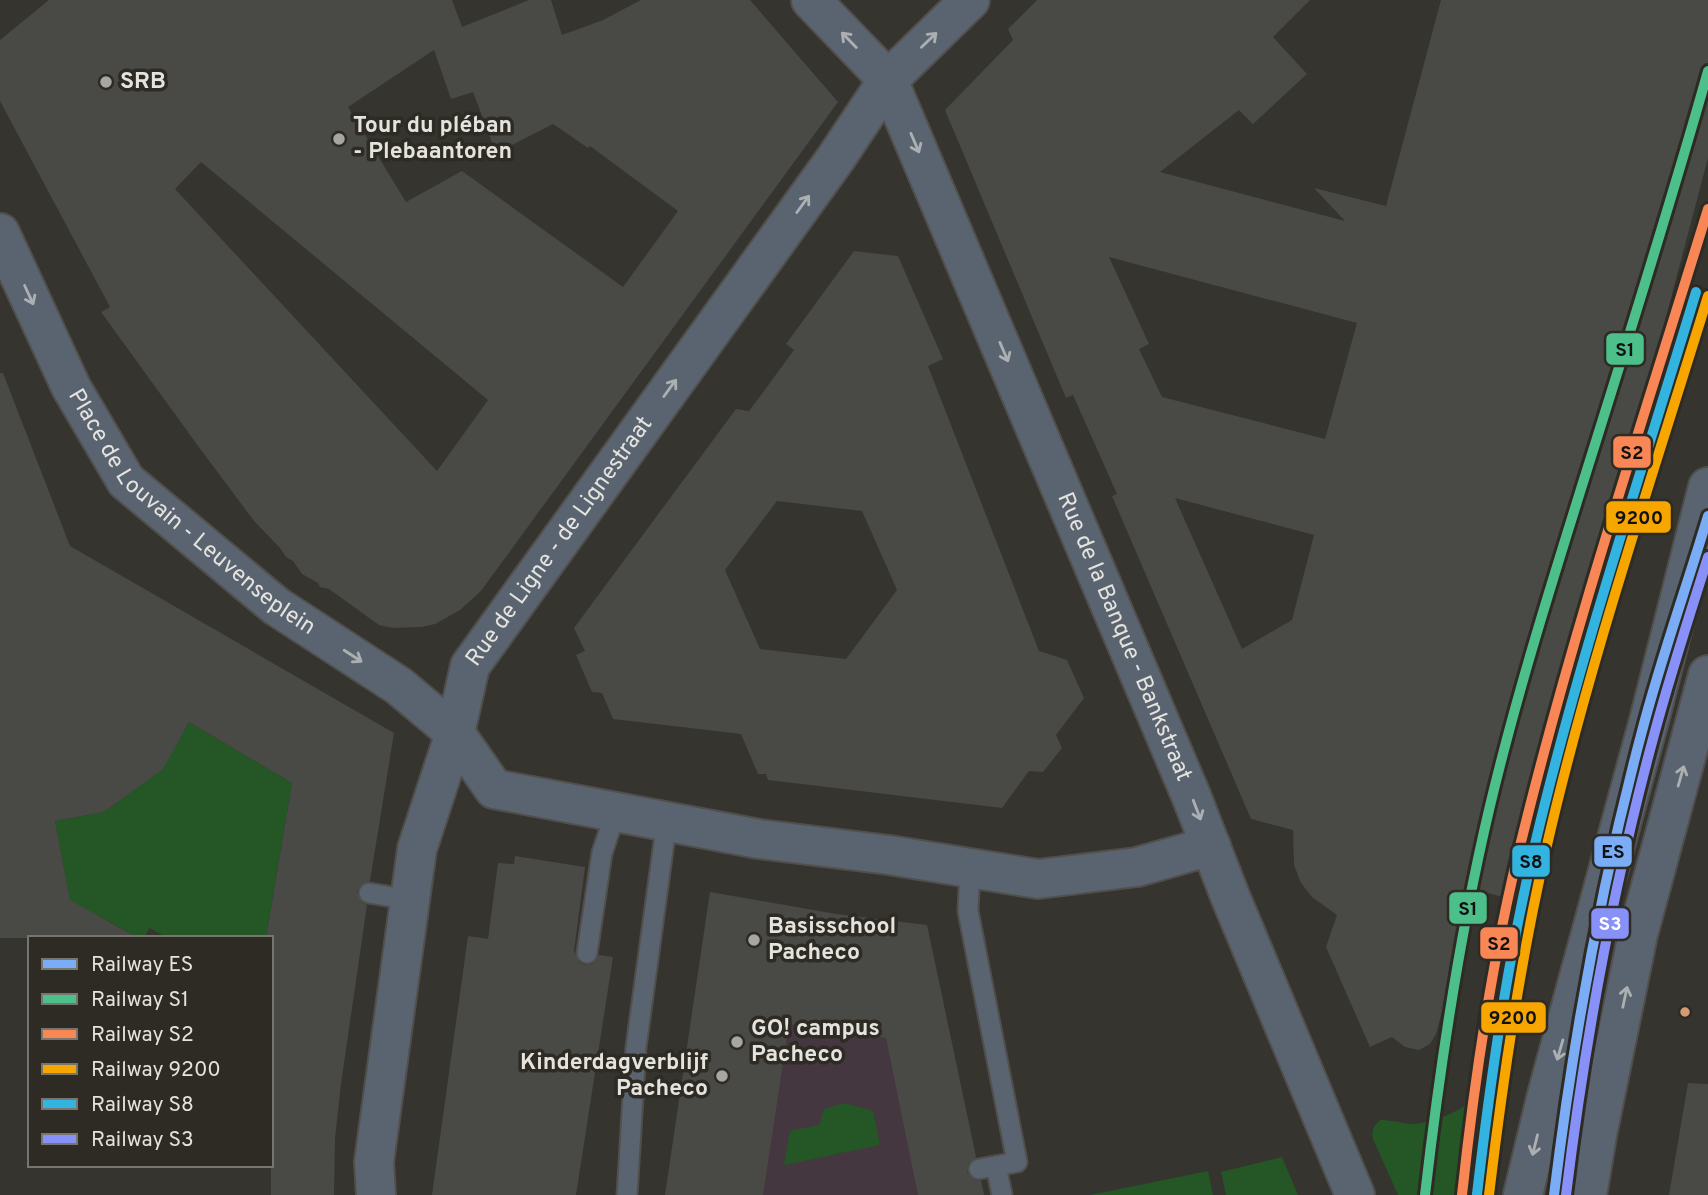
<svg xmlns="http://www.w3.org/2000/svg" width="1708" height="1195" font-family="Overpass,sans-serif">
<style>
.education{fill:#45373f}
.green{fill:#255626}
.building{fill:#494945;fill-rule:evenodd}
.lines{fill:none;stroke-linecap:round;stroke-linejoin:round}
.service-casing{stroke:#504f4c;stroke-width:23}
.minor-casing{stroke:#504f4c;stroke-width:42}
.tertiary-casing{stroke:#504f4c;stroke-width:42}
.service{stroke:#5a6470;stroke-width:19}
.minor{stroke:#5a6470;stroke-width:38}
.tertiary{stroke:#5a6470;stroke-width:38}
.rail-1-casing{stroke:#2d2b23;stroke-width:16}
.rail-2-casing{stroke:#2d2b23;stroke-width:16}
.rail-3-casing{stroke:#2d2b23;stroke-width:16}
.rail-4-casing{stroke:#2d2b23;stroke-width:16}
.rail-5-casing{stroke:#2d2b23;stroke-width:16}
.rail-6-casing{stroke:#2d2b23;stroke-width:16}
.rail-1{stroke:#7aadf5;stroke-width:10}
.rail-2{stroke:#4dbf8a;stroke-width:10}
.rail-3{stroke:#f98756;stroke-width:10}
.rail-4{stroke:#f7a600;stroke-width:10}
.rail-5{stroke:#33b3e0;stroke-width:10}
.rail-6{stroke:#8791f7;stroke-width:10}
.oneway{stroke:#adb0b2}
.poi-dot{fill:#a7a6a1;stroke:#2d2b23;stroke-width:2.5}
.bus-dot{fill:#d39c74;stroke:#2d2b23;stroke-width:2.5}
.labels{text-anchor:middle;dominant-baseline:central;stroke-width:7;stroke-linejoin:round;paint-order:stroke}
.poi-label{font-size:23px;font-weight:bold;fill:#e4e3de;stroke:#2d2b23;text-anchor:start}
.street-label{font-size:23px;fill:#e4e3de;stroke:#2d2b23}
.line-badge{stroke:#2d2b23;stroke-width:2.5}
.badge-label{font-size:19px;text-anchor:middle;font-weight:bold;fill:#fff}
.pale-badge-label{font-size:19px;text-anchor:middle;font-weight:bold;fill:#111}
</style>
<rect width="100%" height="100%" fill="#35342f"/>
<!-- education -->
<polygon class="education" points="710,892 836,914 927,925 984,1195 665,1195"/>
<!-- green -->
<g class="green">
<polygon points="189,722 292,783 266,938 168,938 149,928 144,938 138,938 99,916 93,928 73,917 55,821 104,812 162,769"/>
<path d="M1493 1083 1499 1084 1500 1090 1473 1195H1398L1373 1139C1371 1129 1374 1125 1381 1120 1393 1120 1404 1124 1415 1124 1443 1121 1474 1104 1493 1083Z"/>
<polygon points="845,1103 873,1111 880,1145 784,1165 790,1131 819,1125 824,1109"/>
<polygon points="1282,1157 1298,1195 1226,1195 1221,1172"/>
<polygon points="1208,1171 1213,1195 1090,1195"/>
</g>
<!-- building -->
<g class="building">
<path d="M49 0H452L462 27 529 0H551L562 35 603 20 641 0H750L838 102 481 591 460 610 435 624 422 627 393 628 379 625 329 589 320 587 318 583 302 574 293 561 286 557 280 548 254 521 201 450 101 312 110 307 0 101V40ZM434 50 451 99 473 92 496 153 553 124 588 148 590 146 678 211 623 287 462 171 406 202 348 107ZM201 162 488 400 437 471 175 189Z"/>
<path d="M1037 0H1310L1273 37 1307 74 1253 124 1239 110 1160 172 1345 221 1314 188 1386 206 1441 0H1708V158L1512 900 1475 889 1436 1034 1430 1044 1419 1050 1405 1047 1392 1037 1370 1047 1326 947 1337 915 1312 897 1301 883 1294 865 1293 830 1251 819 1112 496 1117 494 1073 395 1066 398 945 110 1013 40 1008 29ZM1109 257 1357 323 1325 439 1162 397 1139 349 1149 344ZM1175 498 1314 535 1292 620 1242 649Z"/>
<path d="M854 251 898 256 943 359 928 366 1039 651 1067 660 1084 698 1056 735 1062 748 1043 772 1029 771 1002 808 768 780 766 774H758L741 734 613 719 602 693 592 692 576 655 585 651 574 628 736 409 749 411 764 391 794 350 786 344ZM777 501 862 511 897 590 846 659 760 649 725 570Z"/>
<polygon points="0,373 3,373 70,546 394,733 370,881 360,885 357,892 361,902 367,905 341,1084 335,1138 334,1195 271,1195 271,938 266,938 292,783 189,722 163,769 104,812 55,821 70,900 138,938 0,938"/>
<polygon points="515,856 585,867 574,951 579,962 585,965 592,964 599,955 613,957 576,1195 432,1195 468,936 488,939 498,863 514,864"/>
<polygon points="710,892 836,914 927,925 976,1157 968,1164 967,1172 974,1180 981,1181 984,1195 918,1195 886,1038 789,1024 763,1195 665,1195"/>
<polygon points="1688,1083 1708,1084 1708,1195 1669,1195"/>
</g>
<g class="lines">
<defs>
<g id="service">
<polyline points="970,868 968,911 1017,1162 979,1169"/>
<polyline points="369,893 410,900"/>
<polyline points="587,953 602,853 616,811"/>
<polyline points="996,1166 1002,1195"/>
<polyline points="627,1195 636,1047 667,820"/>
</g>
<g id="minor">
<path id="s1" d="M811 0 888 80 1192 798 1230 896 1355 1195"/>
<path id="s2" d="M0 233 71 387 126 481 276 606 399 686 455 733 494 789 759 839 889 855 1038 879 1137 867 1211 846"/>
<path id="s3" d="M376 1195 374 1162 417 849 455 733 470 666 836 158 888 80 970 0"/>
</g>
<g id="tertiary">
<polyline points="1523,1195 1547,1095 1650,717 1708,487"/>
<polyline points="1587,1195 1597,1135 1638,934 1708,675"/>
</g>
</defs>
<!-- service casing -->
<use href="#service" class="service-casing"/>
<!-- minor casing -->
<use href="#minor" class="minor-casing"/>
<!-- tertiary casing -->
<use href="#tertiary" class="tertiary-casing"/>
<!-- service -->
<use href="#service" class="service"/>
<!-- minor -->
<use href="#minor" class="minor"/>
<!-- tertiary -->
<use href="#tertiary" class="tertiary"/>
<defs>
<path id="rail-1" d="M1554 1195C1573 1040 1601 886 1641 735 1660 661 1686 589 1708 516"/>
<path id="rail-2" d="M1425 1195C1440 1065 1459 937 1489 810 1516 696 1551 585 1586 473 1628 339 1670 206 1708 71"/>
<path id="rail-3" d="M1462 1195C1475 1074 1493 952 1523 834 1575 623 1644 417 1708 209"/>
<path id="rail-4" d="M1489 1195C1503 1078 1520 960 1547 845 1590 659 1652 478 1708 296"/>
<path id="rail-5" d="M1477 1194C1491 1075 1508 956 1536 840 1580 655 1641 474 1696 292"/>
<path id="rail-6" d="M1566 1195C1585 1040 1613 886 1654 735 1670 675 1689 617 1708 557"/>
</defs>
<!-- rail-1 casing -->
<use href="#rail-1" class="rail-1-casing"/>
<!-- rail-2 casing -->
<use href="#rail-2" class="rail-2-casing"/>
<!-- rail-3 casing -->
<use href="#rail-3" class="rail-3-casing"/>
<!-- rail-4 casing -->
<use href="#rail-4" class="rail-4-casing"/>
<!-- rail-5 casing -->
<use href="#rail-5" class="rail-5-casing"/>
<!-- rail-6 casing -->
<use href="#rail-6" class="rail-6-casing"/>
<!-- rail-1 -->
<use href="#rail-1" class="rail-1"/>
<!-- rail-2 -->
<use href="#rail-2" class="rail-2"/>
<!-- rail-3 -->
<use href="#rail-3" class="rail-3"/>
<!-- rail-4 -->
<use href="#rail-4" class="rail-4"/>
<!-- rail-5 -->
<use href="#rail-5" class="rail-5"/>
<!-- rail-6 -->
<use href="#rail-6" class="rail-6"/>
</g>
<!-- one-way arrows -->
<defs><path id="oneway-shaft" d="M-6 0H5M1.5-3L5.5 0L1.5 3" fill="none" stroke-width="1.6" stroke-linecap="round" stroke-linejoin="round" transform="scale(1.75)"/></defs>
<g class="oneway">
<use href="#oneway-shaft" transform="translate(849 40) rotate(-134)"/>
<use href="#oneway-shaft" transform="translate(929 40) rotate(-44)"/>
<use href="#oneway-shaft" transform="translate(915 143) rotate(67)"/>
<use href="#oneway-shaft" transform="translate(803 204) rotate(-54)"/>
<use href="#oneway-shaft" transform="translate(29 295) rotate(65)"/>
<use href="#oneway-shaft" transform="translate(1004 352) rotate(67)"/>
<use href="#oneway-shaft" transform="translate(670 388) rotate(-54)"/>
<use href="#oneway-shaft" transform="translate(353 656) rotate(33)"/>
<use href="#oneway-shaft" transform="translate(1681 776) rotate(-74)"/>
<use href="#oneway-shaft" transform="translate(1197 810) rotate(69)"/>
<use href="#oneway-shaft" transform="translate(1625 997) rotate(-78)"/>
<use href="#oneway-shaft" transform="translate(1560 1050) rotate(106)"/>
<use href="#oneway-shaft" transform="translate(1535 1145) rotate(104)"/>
</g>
<!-- markers -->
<g class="poi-dot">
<circle cx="106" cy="82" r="7"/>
<circle cx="339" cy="139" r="7"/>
<circle cx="754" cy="940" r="7"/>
<circle cx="737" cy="1042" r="7"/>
<circle cx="722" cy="1076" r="7"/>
</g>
<circle class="bus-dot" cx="1685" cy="1012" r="6"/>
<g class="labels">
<!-- poi labels -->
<g class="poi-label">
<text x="120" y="82">SRB</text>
<text x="353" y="126">Tour du pléban<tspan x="353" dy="26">- Plebaantoren</tspan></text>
<text x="768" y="927">Basisschool<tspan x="768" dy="26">Pacheco</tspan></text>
<text x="751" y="1029">GO! campus<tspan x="751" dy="26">Pacheco</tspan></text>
<text x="708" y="1063" text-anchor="end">Kinderdagverblijf<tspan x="708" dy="26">Pacheco</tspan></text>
</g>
<!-- street labels -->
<g class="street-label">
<text stroke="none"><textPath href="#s2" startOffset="346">Place de Louvain - Leuvenseplein</textPath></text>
<text stroke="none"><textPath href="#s3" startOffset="693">Rue de Ligne - de Lignestraat</textPath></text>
<text stroke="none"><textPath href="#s1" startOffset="716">Rue de la Banque - Bankstraat</textPath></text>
</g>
</g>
<g class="line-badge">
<rect x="1605" y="332" width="40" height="34" rx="7" fill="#4dbf8a"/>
<rect x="1612" y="435" width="40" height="34" rx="7" fill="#f98756"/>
<rect x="1605" y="500" width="67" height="34" rx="7" fill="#f7a600"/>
<rect x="1593" y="835" width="40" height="33" rx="7" fill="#7aadf5"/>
<rect x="1511" y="844" width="40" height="34" rx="7" fill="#33b3e0"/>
<rect x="1448" y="891" width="40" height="34" rx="7" fill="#4dbf8a"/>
<rect x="1590" y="907" width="40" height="33" rx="7" fill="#8791f7"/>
<rect x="1479" y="926" width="40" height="34" rx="7" fill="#f98756"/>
<rect x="1480" y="1001" width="67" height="33" rx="7" fill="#f7a600"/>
</g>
<g class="badge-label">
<text x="1610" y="930">S3</text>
</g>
<g class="pale-badge-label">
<text x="1625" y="356">S1</text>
<text x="1632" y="459">S2</text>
<text x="1639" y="524">9200</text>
<text x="1613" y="858">ES</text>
<text x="1531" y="868">S8</text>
<text x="1468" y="915">S1</text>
<text x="1499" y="950">S2</text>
<text x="1513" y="1024">9200</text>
</g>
<!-- legend -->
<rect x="28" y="936" width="245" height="231" fill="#2d2b23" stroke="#76756e" stroke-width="2"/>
<rect x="42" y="959" width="35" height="10" fill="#7aadf5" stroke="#76756e" stroke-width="2"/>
<text x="91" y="971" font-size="21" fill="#e4e3de">Railway ES</text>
<rect x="42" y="994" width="35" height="10" fill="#4dbf8a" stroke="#76756e" stroke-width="2"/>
<text x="91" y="1006" font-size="21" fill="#e4e3de">Railway S1</text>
<rect x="42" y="1029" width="35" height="10" fill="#f98756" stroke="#76756e" stroke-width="2"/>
<text x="91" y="1041" font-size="21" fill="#e4e3de">Railway S2</text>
<rect x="42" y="1064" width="35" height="10" fill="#f7a600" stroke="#76756e" stroke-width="2"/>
<text x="91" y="1076" font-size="21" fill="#e4e3de">Railway 9200</text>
<rect x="42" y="1099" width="35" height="10" fill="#33b3e0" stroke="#76756e" stroke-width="2"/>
<text x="91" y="1111" font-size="21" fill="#e4e3de">Railway S8</text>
<rect x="42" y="1134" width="35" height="10" fill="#8791f7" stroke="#76756e" stroke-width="2"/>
<text x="91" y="1146" font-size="21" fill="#e4e3de">Railway S3</text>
</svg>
